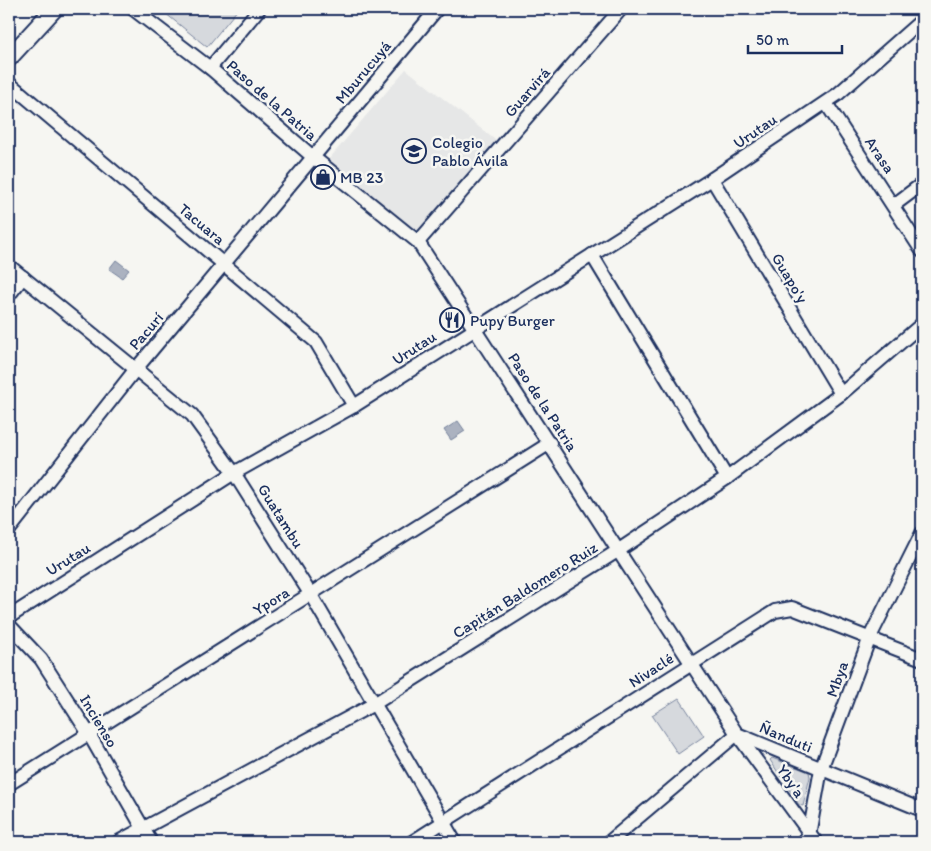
<svg xmlns="http://www.w3.org/2000/svg" width="931" height="851" font-family="Itim,sans-serif">
<style>
.built{fill:#e6e7e7}
.green{fill:#d6d9dd;stroke:#78849e}
.water{fill:#abb2c0;stroke:#717e99}
.lines{fill:none;stroke-linecap:round;stroke-linejoin:round}
.minor-casing{stroke:#1b2f5e;stroke-width:16}
.major-casing{stroke:#1b2f5e;stroke-width:20}
.minor{stroke:#f6f6f2;stroke-width:12}
.major{stroke:#f6f6f2;stroke-width:16}
.labels{text-anchor:middle;dominant-baseline:central;stroke-width:5;stroke-linejoin:round;paint-order:stroke}
.street-label{font-size:16px;fill:#1b2f5e;stroke:#f6f6f2}
.poi-label{font-size:16px;fill:#1b2f5e;stroke:#f6f6f2;text-anchor:start}
</style>
<rect width="100%" height="100%" fill="#f6f6f2"/>
<filter id="ink" filterUnits="userSpaceOnUse"><feTurbulence type="fractalNoise" baseFrequency=".02" numOctaves="2"/><feDisplacementMap in="SourceGraphic" scale="10" xChannelSelector="R" yChannelSelector="G"/><feConvolveMatrix kernelMatrix="1 2 1 2 8 2 1 2 1" color-interpolation-filters="sRGB"/></filter>
<g filter="url(#ink)">
<!-- built -->
<polygon class="built" points="406,69 499,143 420,235 329,159"/>
<!-- green -->
<g class="green">
<polygon points="160,9 238,9 207,47"/>
<polygon points="679,698 704,736 678,754 652,715"/>
<polygon points="772,758 809,772 810,777 803,806 799,805 770,760"/>
</g>
<!-- water -->
<g class="water">
<polygon points="116,260 129,270 122,278 109,269"/>
<polygon points="458,421 465,431 451,440 444,430"/>
</g>
<g class="lines">
<defs>
<g id="minor">
<polyline points="133,9 210,68 313,157 418,242 737,734 816,842"/>
<polyline points="210,68 259,9"/>
<polyline points="9,83 316,342 354,406"/>
<polyline points="826,103 922,251"/>
<polyline points="712,179 841,394"/>
<polyline points="894,205 922,184"/>
<polyline points="418,242 621,9"/>
<polyline points="592,255 727,478"/>
<polyline points="9,266 192,415 234,473 311,595 455,842"/>
<polyline points="9,295 23,277"/>
<polyline points="9,530 135,370 437,9"/>
<polyline points="9,617 234,473 354,406 712,179 838,94 922,20"/>
<polyline points="9,625 41,659 89,734 151,842"/>
<polyline points="9,784 550,443"/>
<polyline points="118,842 374,704 619,550 727,478 841,394 922,324"/>
<polyline points="412,842 775,611 792,608 922,659"/>
<polyline points="609,842 737,734 922,810"/>
<polyline points="803,842 809,835 821,769 870,637 922,533"/>
</g>
<polyline id="major" points="9,58 54,9"/>
</defs>
<!-- minor casing -->
<use href="#minor" class="minor-casing"/>
<!-- major casing -->
<use href="#major" class="major-casing"/>
<!-- minor -->
<use href="#minor" class="minor"/>
<!-- major -->
<use href="#major" class="major"/>
</g>
</g>
<!-- icons -->
<defs>
<symbol id="school-ring" viewBox="-11 -11 22 22"><circle r="9.5" fill="#f6f6f2" stroke="#1b2f5e" stroke-width="1.5"/><path d="M0-5L7-2L0 1L-7-2ZM-4 1L0 2.5L4 1V4Q0 6-4 4Z" fill="#1b2f5e"/></symbol>
<symbol id="shop-ring" viewBox="-11 -11 22 22"><circle r="9.5" fill="#f6f6f2" stroke="#1b2f5e" stroke-width="1.5"/><path d="M-5-2.5h2.3a2.7 3.5 0 0 1 5.4 0H5L5.5 6h-11ZM-1.5-2.5h3a1.5 2.3 0 0 0-3 0Z" fill="#1b2f5e"/></symbol>
<symbol id="restaurant-ring" viewBox="-11 -11 22 22"><circle r="9.5" fill="#f6f6f2" stroke="#1b2f5e" stroke-width="1.5"/><path d="M-5-6h1v4h1v-4h1v4h1v-4h1v5L-1.5 .5V6h-2V.5L-5-1ZM5-6V6H3V1.5H1.5Q1.5-4 5-6Z" fill="#1b2f5e"/></symbol>
</defs>
<g fill-rule="evenodd">
<use href="#school-ring" x="400" y="137" width="28" height="28"/>
<use href="#shop-ring" x="309" y="163" width="28" height="28"/>
<use href="#restaurant-ring" x="438" y="306" width="28" height="28"/>
</g>
<g class="labels">
<!-- street labels -->
<g class="street-label">
<text transform="translate(363 72) rotate(-50)">Mburucuyá</text>
<text transform="translate(527 92) rotate(-49)">Guarvirá</text>
<text transform="translate(272 100) rotate(41)">Paso de la Patria</text>
<text transform="translate(755 131) rotate(-34)">Urutau</text>
<text transform="translate(880 155) rotate(56)">Arasa</text>
<text transform="translate(202 224) rotate(40)">Tacuara</text>
<text transform="translate(790 278) rotate(59)">Guapo'y</text>
<text transform="translate(146 331) rotate(-50)">Pacurí</text>
<text transform="translate(414 348) rotate(-33)">Urutau</text>
<text transform="translate(543 402) rotate(57)">Paso de la Patria</text>
<text transform="translate(281 516) rotate(58)">Guatambu</text>
<text transform="translate(68 559) rotate(-32)">Urutau</text>
<text transform="translate(525 590) rotate(-32)">Capitán Baldomero Ruiz</text>
<text transform="translate(271 601) rotate(-32)">Ypora</text>
<text transform="translate(651 670) rotate(-33)">Nivaclé</text>
<text transform="translate(837 679) rotate(-70)">Mbya</text>
<text transform="translate(99 721) rotate(59)">Incienso</text>
<text transform="translate(786 737) rotate(23)">Ñanduti</text>
<text transform="translate(791 781) rotate(55)">Yby'a</text>
</g>
<!-- poi labels -->
<g class="poi-label">
<text x="432" y="142">Colegio<tspan x="432" dy="18">Pablo Ávila</tspan></text>
<text x="340" y="177">MB 23</text>
<text x="470" y="320">Pupy Burger</text>
</g>
</g>
<!-- margin -->
<rect width="931" height="851" fill="none" stroke="#f6f6f2" stroke-width="30"/>
<rect x="15" y="15" width="901" height="821" fill="none" stroke="#1b2f5e" stroke-width="2" filter="url(#ink)"/>
<!-- scale -->
<path d="M748 45v8h94v-8" fill="none" stroke="#1b2f5e" stroke-width="2.5"/>
<text x="756" y="45" font-size="15" fill="#1b2f5e" stroke="#f6f6f2" stroke-width="4" paint-order="stroke">50 m</text>
</svg>
